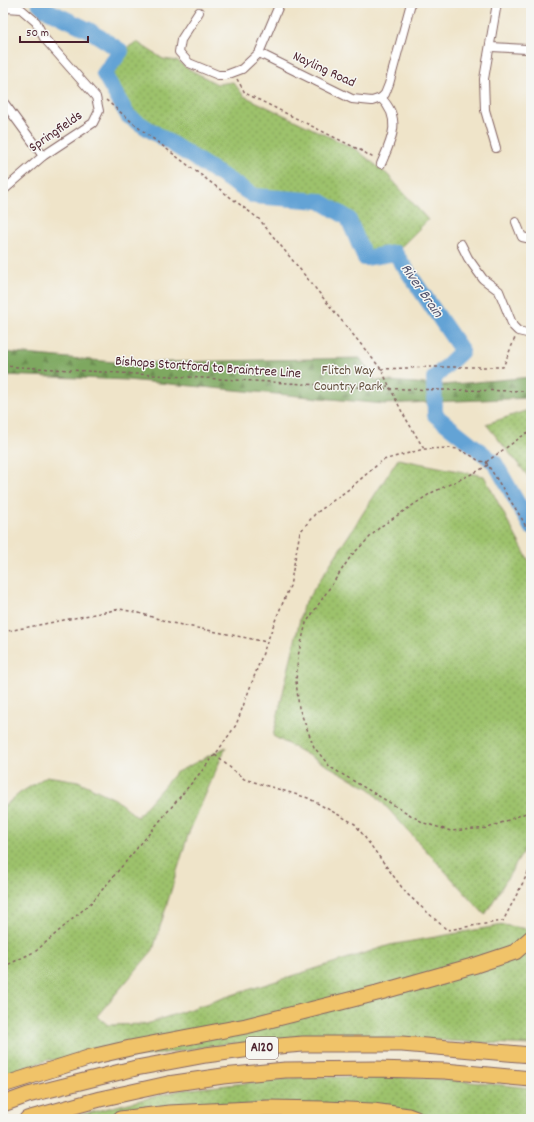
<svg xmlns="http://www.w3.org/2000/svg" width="534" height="1122" font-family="Dekko,sans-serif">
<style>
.grass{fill:url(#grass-dots);stroke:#74704c}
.forest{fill:url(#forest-firs);stroke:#646446}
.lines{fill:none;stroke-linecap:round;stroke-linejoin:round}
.river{stroke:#63a3d5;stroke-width:16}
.street-casing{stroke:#846462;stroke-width:10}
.highway-casing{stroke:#846462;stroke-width:17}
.path{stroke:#846462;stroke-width:1.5;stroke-dasharray:3 3;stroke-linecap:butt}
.street{stroke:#fff;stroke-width:8}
.highway{stroke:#f0c369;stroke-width:15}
.path-bridge{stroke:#846462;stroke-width:1.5;stroke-dasharray:3 3;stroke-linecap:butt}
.labels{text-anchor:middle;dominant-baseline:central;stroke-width:3;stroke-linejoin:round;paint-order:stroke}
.shield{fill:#f6f6f2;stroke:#7e6067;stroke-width:1}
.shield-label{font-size:13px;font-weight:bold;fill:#4a1f2b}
.street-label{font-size:14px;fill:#4a1f2b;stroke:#f6f6f2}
.park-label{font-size:14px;fill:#63503e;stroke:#f6f6f2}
.water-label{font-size:15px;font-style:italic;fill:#54546f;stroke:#f6f6f2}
</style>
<defs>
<pattern id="grass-dots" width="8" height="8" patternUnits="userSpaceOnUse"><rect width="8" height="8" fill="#9dc26c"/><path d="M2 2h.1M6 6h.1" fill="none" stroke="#829d59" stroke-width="1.8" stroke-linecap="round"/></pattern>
<pattern id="forest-firs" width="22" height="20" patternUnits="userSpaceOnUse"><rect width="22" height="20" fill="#7ea860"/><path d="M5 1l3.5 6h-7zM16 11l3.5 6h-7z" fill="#69884f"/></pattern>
</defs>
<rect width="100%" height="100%" fill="#f6f6f2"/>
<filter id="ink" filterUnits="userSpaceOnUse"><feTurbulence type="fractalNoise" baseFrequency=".025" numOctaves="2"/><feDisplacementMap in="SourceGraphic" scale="8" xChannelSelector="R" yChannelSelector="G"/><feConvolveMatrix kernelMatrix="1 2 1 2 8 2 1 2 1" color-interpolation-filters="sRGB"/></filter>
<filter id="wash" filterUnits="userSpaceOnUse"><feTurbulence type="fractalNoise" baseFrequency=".012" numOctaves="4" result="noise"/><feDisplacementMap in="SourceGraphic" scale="16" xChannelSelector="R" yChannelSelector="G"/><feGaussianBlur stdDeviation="0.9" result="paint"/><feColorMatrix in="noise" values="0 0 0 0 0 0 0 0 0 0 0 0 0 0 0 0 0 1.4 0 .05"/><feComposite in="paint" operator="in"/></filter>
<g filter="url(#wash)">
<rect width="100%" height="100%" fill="#efe4c9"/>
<!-- grass -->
<g class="grass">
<polygon points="137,42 163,59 178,61 185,67 217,84 233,82 244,96 357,150 388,175 428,220 395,253 365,258 348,218 320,201 254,196 128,116 104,74 121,51"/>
<polygon points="531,409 531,480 486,424"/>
<polygon points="398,459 484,476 531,565 531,839 485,915 370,789 273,736 303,606"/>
<polygon points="226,747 188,835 153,950 97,1016 108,1025 146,1024 229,996 390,945 503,925 528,929 531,955 531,1045 388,1038 225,1044 118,1060 47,1060 3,1077 3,807 20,793 47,776 78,781 115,799 137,817 175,773"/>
<polygon points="303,1077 418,1077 523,1087 531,1089 531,1119 430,1119 385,1108 258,1104 64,1119 181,1090"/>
</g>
<!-- forest -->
<polygon class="forest" points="3,352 125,363 360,358 375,380 443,385 531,377 531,398 384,404 127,380 3,375"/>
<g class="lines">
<!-- river -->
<polyline class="river" points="39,3 45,9 89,30 121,51 104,74 128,116 254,196 320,201 348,218 365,258 395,253 462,351 434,378 435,415 495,463 531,527"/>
</g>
</g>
<g filter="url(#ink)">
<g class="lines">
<defs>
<g id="street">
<polyline points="280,3 259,53 352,99 372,101 381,98 385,94 389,84 411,3"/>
<polyline points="3,9 6,8 21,9 36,22 44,38 96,97 99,111 93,123 43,156 5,189 3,188"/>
<polyline points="199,12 181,40 179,52 189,63 218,75 226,75 242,69 259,53"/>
<polyline points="491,47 527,49 531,48"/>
<path d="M381 98C403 119 391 141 381 164"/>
<polyline points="3,102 5,104 43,156"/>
<polyline points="496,148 485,110 484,79 497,3"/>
<polyline points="516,222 522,237 531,239"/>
<polyline points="461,244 468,258 483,279 499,291 513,326 518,331 531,334"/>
</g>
<g id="highway">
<polyline points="3,1085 91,1057 130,1048 246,1026 377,993 476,965 515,952 531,938"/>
<polyline points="3,1104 28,1095 136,1068 206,1055 267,1047 303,1044 402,1044 531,1055"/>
<polyline points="27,1119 100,1099 168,1084 223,1076 285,1070 376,1069 445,1071 531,1079"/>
<polyline points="120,1119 169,1113 269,1108 325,1109 373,1111 408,1116 416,1119"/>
</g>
</defs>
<!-- street casing -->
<use href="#street" class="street-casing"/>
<!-- highway casing -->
<use href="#highway" class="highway-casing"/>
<!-- path -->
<g class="path">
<polyline points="237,79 245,93 362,151 375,159"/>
<polyline points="106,100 139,128 259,219 381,369 402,412 424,449"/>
<polyline points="3,366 371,388 388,386"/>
<polyline points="381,369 432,367 503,367 515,338"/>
<polyline points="442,390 531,391"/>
<polyline points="486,462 522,519 531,537"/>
<polyline points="488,465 478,471 431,493 380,527 351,556 306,623 298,656 296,681 299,708 314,747 330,767 424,823 451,831 488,828 526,813 531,809"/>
<polyline points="3,632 120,609 139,613 172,623 267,642"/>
<polyline points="215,755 244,779 308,798 355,824 406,893 447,930 503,921 531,867"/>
<polyline points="3,967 36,951 92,902 215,755 236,725 275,621 290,586 300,532 315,514 349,489 383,460 424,449 448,448 458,449 472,456 479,461 486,462 531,430"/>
</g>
<!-- street -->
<use href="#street" class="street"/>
<!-- highway -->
<use href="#highway" class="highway"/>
<!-- path-bridge -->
<polyline class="path-bridge" points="371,388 442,390"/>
</g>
</g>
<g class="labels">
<!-- shield labels -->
<rect class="shield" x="246" y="1037" width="32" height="22" rx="3"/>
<g class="shield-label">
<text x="262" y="1048">A120</text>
</g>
<!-- street labels -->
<g class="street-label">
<text transform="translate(324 70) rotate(25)">Nayling Road</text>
<text transform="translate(56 132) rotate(-35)">Springfields</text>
<text transform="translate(208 368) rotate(4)">Bishops Stortford to Braintree Line</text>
</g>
<!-- park labels -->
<g class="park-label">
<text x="348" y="371">Flitch Way<tspan x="348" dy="16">Country Park</tspan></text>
</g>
<!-- water labels -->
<g class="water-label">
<text transform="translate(421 291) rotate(55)">River Brain</text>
</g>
</g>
<!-- margin -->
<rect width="534" height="1122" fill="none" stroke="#f6f6f2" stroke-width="16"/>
<!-- scale -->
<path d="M20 36v6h68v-6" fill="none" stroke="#4a1f2b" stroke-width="2"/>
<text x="26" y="36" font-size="12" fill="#4a1f2b" stroke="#f6f6f2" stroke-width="3" paint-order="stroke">50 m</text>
</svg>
